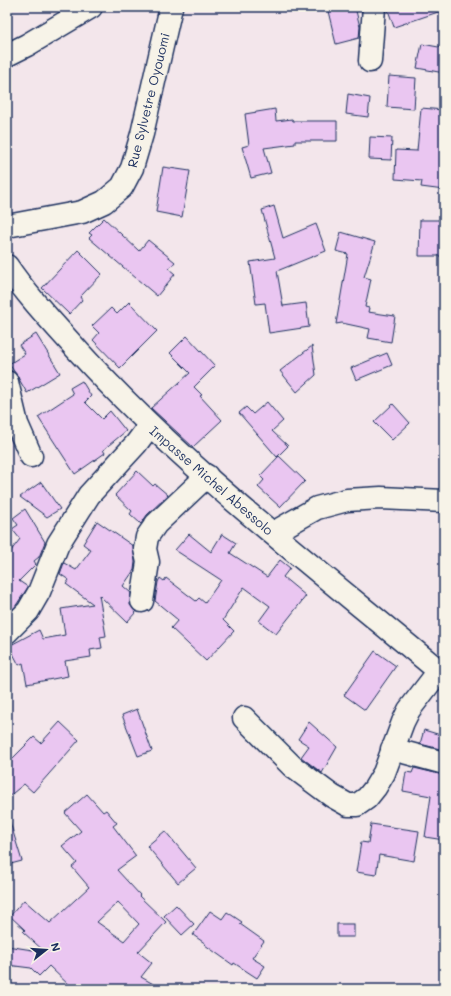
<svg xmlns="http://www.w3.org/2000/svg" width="451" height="996" font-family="Mali,sans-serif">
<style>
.building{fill:#eac6f1;stroke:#1b2f5e;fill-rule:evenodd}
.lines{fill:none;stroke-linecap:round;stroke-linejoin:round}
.minor-casing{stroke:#1b2f5e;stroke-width:25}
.minor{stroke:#f7f3e8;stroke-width:22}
.labels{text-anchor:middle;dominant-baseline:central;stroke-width:3;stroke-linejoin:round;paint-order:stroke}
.street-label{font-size:13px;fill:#1b2f5e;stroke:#f7f3e8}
</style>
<rect width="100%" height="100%" fill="#f3e6eb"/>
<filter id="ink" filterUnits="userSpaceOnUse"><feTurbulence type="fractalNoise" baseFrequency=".025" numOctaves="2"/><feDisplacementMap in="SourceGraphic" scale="8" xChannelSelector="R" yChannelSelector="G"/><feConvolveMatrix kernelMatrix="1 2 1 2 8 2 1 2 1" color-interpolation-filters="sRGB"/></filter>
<g filter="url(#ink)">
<!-- building -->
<g class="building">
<polygon points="327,7 355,7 360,27 359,38 336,44"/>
<polygon points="387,7 443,7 444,10 394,27"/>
<polygon points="422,44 444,48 444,73 417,68"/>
<polygon points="389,76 416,78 414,109 387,107"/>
<polygon points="348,94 370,98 368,117 346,114"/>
<polygon points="421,108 444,110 444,190 421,187 422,181 395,179 396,150 417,151"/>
<polygon points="275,109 276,121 292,119 293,121 337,121 337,141 295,141 295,144 264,148 271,173 251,178 242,147 249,145 245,114"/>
<polygon points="370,137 392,138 391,160 369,159"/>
<polygon points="163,167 190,171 182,217 156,212"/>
<polygon points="274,206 283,238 316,224 326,251 277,271 283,306 306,303 309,327 269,333 265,303 256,304 250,262 275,258 262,210"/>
<polygon points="104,218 139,251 148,240 175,262 169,269 175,274 157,296 89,238 92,235 89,233"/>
<polygon points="420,220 444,220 444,256 419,256"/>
<polygon points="341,232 375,242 364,277 371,279 365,307 369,308 368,312 395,316 391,342 368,338 370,329 342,323 336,324 348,254 336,251"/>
<polygon points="78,250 102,274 80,297 82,300 69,314 42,288"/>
<polygon points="129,302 157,331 120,368 93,340 99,333 92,326 111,308 117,314"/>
<polygon points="36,334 60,373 27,393 16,374 9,364 25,354 19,345"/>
<polygon points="187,336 215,366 194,387 202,395 200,396 222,420 193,447 151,408 190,373 170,353"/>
<polygon points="312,346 316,375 297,392 280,371"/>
<polygon points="387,353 392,365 356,380 351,368"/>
<polygon points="82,381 91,396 85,402 102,419 110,411 126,431 103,450 105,453 75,474 38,417 73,394 70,388"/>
<polygon points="267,402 283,421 272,431 288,446 277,457 239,413 246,407 253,414"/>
<polygon points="393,404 410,423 392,440 374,422"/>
<polygon points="279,456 305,481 280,507 258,487 264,480 260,476"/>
<polygon points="137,471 153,486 155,484 168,495 147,515 141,524 130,514 132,511 115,495"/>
<polygon points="41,482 60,509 47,517 20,497"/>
<polygon points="25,509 45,542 39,557 34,561 36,564 19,581 28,587 15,607 7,614 7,556 20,539 12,529 18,525 13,518"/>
<polygon points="97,521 133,546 135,562 134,570 123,586 131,593 130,605 136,612 127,622 99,595 106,636 100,637 102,648 90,650 91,657 65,661 68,676 27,684 23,663 19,665 9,646 39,630 43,639 65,635 61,609 93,604 66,584 69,580 60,574 64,563 76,570 91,550 83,544"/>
<polygon points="189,534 211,552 222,534 236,543 230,553 267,577 280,560 290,568 283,577 306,596 276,634 259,621 270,606 244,587 223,620 234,631 206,661 171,628 178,620 155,601 158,582 160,578 164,581 166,578 196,601 199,598 205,603 221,580 175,550"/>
<polygon points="375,651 396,666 365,710 344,695"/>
<polygon points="137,709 152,751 138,756 122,715"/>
<polygon points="60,722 79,740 33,792 24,784 7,798 7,764 34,737 41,743"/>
<polygon points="309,722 337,747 322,773 301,757 309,746 298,739"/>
<polygon points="424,730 444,736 444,750 420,744"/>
<polygon points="414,768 444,775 444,840 425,837 431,796 403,791 406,772 412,773"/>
<path d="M87 794 103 812 106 810 117 823 113 826 136 856 117 870 140 895 139 896 166 922 138 952 152 963 141 977 162 989H73L49 966 39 976 31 968 7 965V946L45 952 23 932 25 930 10 916 24 900 50 923 89 887 72 867 77 863 62 846 81 831 65 813ZM118 902 139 924 124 941 97 922Z"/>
<polygon points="10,822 22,861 7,865 7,823"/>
<polygon points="371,824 419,831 414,861 379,855 376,875 356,872 361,842 368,843"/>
<polygon points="165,831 196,868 178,883 147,846"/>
<polygon points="176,905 194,924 182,935 164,916"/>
<polygon points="210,911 222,919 227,912 242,922 240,924 264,941 252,958 265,966 257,978 234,963 233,965 205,945 206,944 193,935"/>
<rect x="337" y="924" width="17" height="13"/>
</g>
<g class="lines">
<defs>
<g id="minor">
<polyline points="7,55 27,45 91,7"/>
<polyline points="370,61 374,7"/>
<polyline points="7,226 82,212 104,202 122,187 132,168 142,134 171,7"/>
<path d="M7 266C28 297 54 324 79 352 187 471 316 568 439 671L409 710 403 722 384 773 375 788 367 798 357 805H348L332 796 293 767 244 718"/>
<polyline points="7,382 17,424 31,456"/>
<polyline points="273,533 317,508 347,500 381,498 444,501"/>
<polyline points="142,601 148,562 145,549 147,537 156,524 207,476"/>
<polyline points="7,632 28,611 39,592 58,544 89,495 136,444 150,425"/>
<polyline points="392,749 444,763"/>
</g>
</defs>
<!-- minor casing -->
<use href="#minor" class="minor-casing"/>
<!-- minor -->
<use href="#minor" class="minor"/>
</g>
</g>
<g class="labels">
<!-- street labels -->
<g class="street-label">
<text transform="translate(148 100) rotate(-76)">Rue Sylvetre Oyouomi</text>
<text transform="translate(212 480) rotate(41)">Impasse Michel Abessolo</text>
</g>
</g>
<!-- margin -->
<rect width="451" height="996" fill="none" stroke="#f7f3e8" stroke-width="24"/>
<rect x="12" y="12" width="427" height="972" fill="none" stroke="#1b2f5e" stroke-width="1.5" filter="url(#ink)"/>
<!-- north arrow -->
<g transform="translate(46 950) rotate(73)" stroke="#f7f3e8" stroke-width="3" paint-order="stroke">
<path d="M0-3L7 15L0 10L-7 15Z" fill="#1b2f5e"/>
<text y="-6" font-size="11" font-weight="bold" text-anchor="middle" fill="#1b2f5e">N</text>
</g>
</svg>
